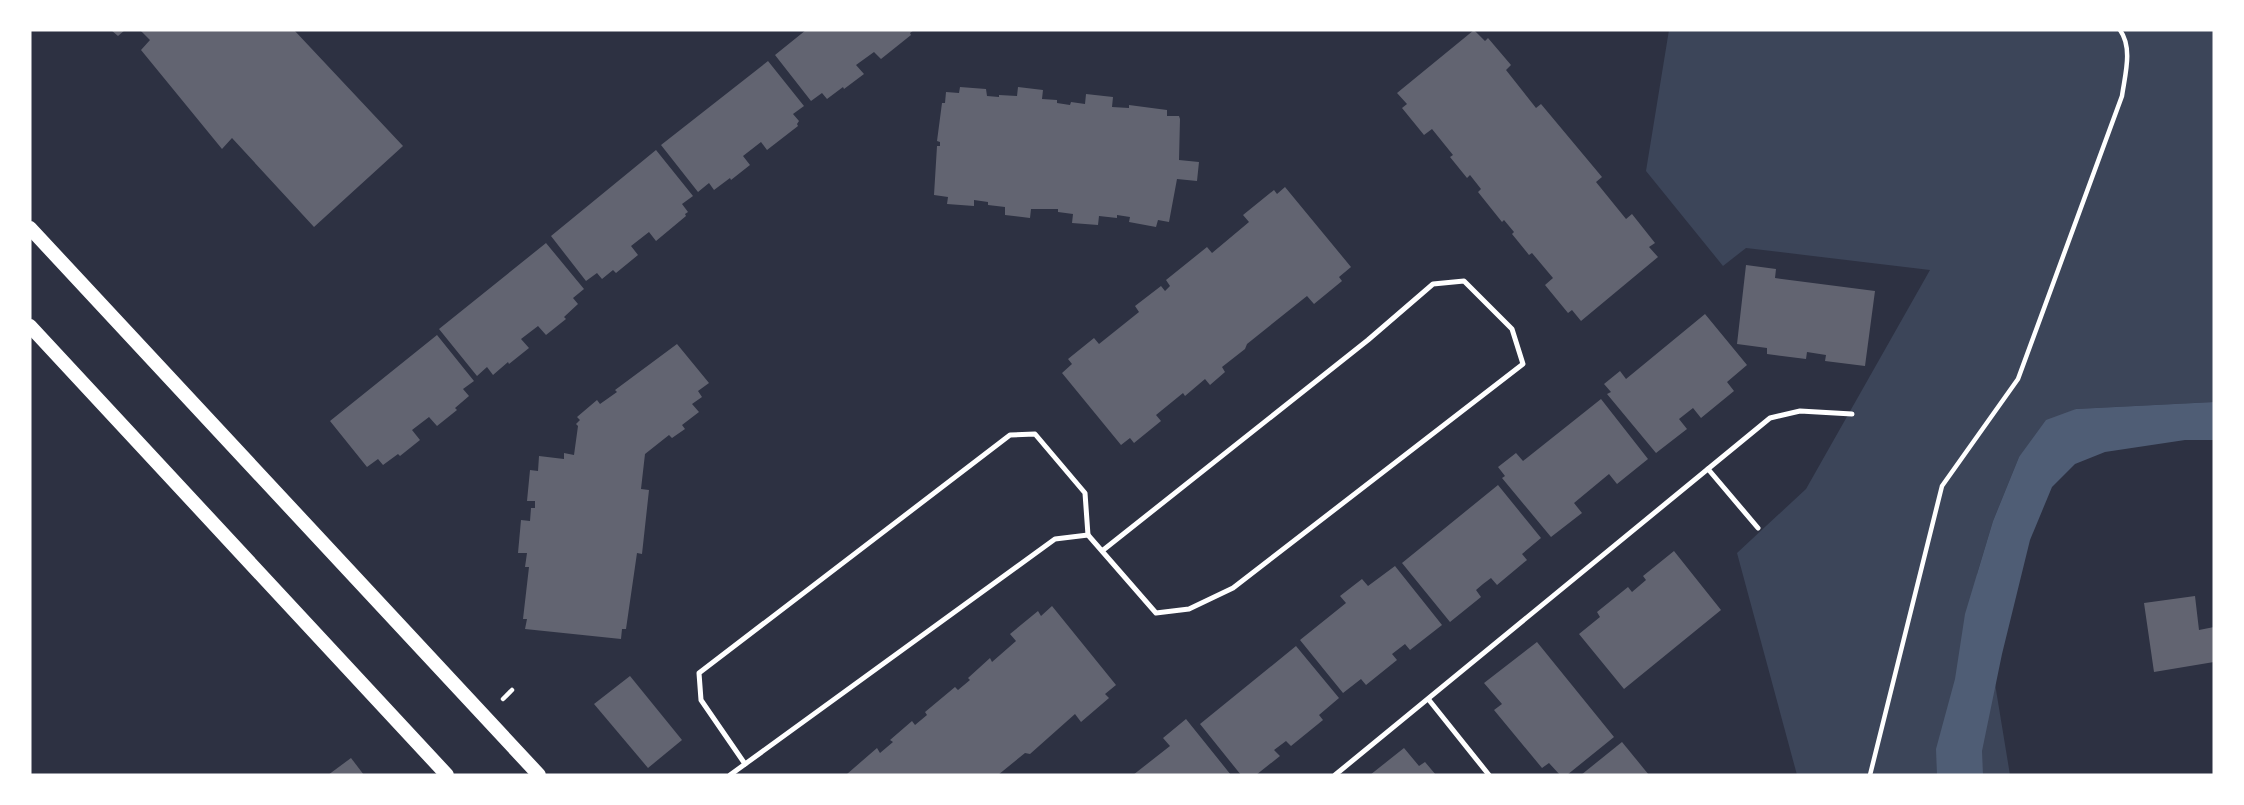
<svg xmlns="http://www.w3.org/2000/svg" width="2244" height="805" font-family="Barlow,sans-serif">
<style>
.green{fill:#3c4559}
.water{fill:#4f5d75}
.building{fill:#626471}
.lines{fill:none;stroke-linecap:round;stroke-linejoin:round}
.path{stroke:#fff;stroke-width:4.5}
.service{stroke:#fff;stroke-width:5}
.secondary{stroke:#fff;stroke-width:14}
</style>
<rect width="100%" height="100%" fill="#2d3142"/>
<!-- green -->
<polygon class="green" points="1669,30 2214,30 2214,402 2076,409 2019,457 1993,521 1977,574 2010,775 1797,775 1737,553 1806,489 1930,270 1746,248 1723,266 1646,171"/>
<!-- water -->
<polygon class="water" points="2214,402 2214,440 2185,440 2105,452 2075,464 2052,487 2030,540 2002,654 1982,751 1983,775 1937,775 1936,749 1955,679 1965,614 1993,521 2019,457 2046,420 2076,409"/>
<!-- building -->
<g class="building">
<polygon points="111,30 125,30 118,36"/>
<polygon points="140,30 294,30 403,146 314,227 232,138 222,149 141,50 150,40"/>
<polygon points="806,30 914,30 910,33 911,35 881,59 874,52 856,65 864,74 844,89 843,87 827,99 822,93 811,101 775,55"/>
<polygon points="1474,30 1485,41 1488,38 1511,65 1506,70 1536,108 1541,104 1602,177 1596,182 1626,219 1632,214 1655,243 1649,247 1658,257 1581,321 1572,310 1568,313 1545,285 1553,278 1532,253 1529,255 1512,234 1514,232 1504,220 1502,222 1478,192 1481,189 1470,175 1467,178 1450,157 1453,155 1432,129 1424,135 1402,108 1407,104 1397,93"/>
<polygon points="768,61 804,106 793,114 799,121 797,124 798,126 767,150 761,142 743,156 750,165 731,180 730,178 714,190 709,183 698,192 661,145"/>
<polygon points="960,87 986,89 987,96 999,97 999,95 1017,96 1018,87 1043,90 1042,99 1057,100 1057,103 1070,105 1071,102 1085,104 1086,94 1113,97 1112,107 1129,108 1129,105 1167,110 1167,116 1179,116 1180,119 1179,160 1199,162 1197,181 1177,179 1169,222 1158,220 1156,227 1129,222 1130,217 1117,215 1117,218 1099,216 1098,225 1072,223 1073,214 1058,212 1058,209 1031,209 1030,218 1005,215 1005,207 988,205 988,202 974,200 974,206 947,204 948,197 934,195 937,146 940,146 940,142 937,141 942,103 945,103 946,92 959,93"/>
<polygon points="656,150 693,196 682,204 688,212 685,214 686,216 656,241 649,232 631,246 638,255 616,273 613,270 602,279 597,273 586,281 551,236"/>
<polygon points="1285,187 1351,267 1339,277 1342,281 1314,304 1307,296 1247,344 1245,349 1222,367 1225,372 1210,385 1205,379 1185,396 1183,393 1156,415 1161,421 1134,443 1130,438 1121,445 1062,373 1072,364 1068,359 1094,338 1099,344 1139,312 1135,306 1161,286 1165,291 1170,286 1166,280 1207,247 1212,253 1249,222 1243,215 1274,190 1277,194"/>
<polygon points="546,243 584,289 573,298 578,304 564,317 566,319 546,335 538,326 521,339 529,348 509,364 508,362 493,375 487,367 477,376 439,329"/>
<polygon points="1746,265 1776,269 1775,278 1875,291 1865,366 1825,361 1826,355 1807,352 1806,359 1767,354 1767,348 1737,344"/>
<polygon points="1705,314 1747,365 1727,382 1734,391 1701,418 1693,408 1679,419 1687,429 1656,453 1607,394 1611,392 1604,384 1620,371 1626,379"/>
<polygon points="437,335 474,381 463,389 469,396 455,408 457,410 437,426 429,417 412,430 420,440 400,456 398,454 383,465 378,459 367,467 330,421"/>
<polygon points="677,344 709,383 698,391 702,397 692,404 699,412 682,425 685,429 672,438 669,435 645,454 641,489 649,490 642,554 637,553 626,629 622,629 621,639 525,629 527,619 523,619 529,567 525,567 527,553 518,553 521,520 530,521 531,508 535,508 535,501 527,501 530,470 538,471 539,456 564,459 564,453 574,455 578,426 576,424 580,420 577,417 597,400 600,404 617,392 615,390"/>
<polygon points="1601,399 1648,459 1617,484 1609,474 1574,503 1582,513 1551,537 1502,478 1505,476 1498,467 1516,453 1523,461"/>
<polygon points="1498,485 1541,538 1522,554 1527,560 1497,585 1491,578 1483,584 1476,590 1481,597 1450,622 1402,563"/>
<polygon points="1674,551 1721,610 1624,689 1579,634 1600,617 1597,612 1628,587 1632,592 1646,580 1643,576"/>
<polygon points="1395,566 1442,625 1410,650 1405,644 1392,654 1397,660 1366,685 1361,679 1343,693 1300,640 1346,603 1340,596 1362,579 1368,586"/>
<polygon points="2195,596 2199,630 2214,627 2214,662 2154,672 2144,603"/>
<polygon points="1052,606 1116,685 1105,694 1109,698 1081,722 1075,714 1030,754 1025,753 998,775 847,774 877,748 880,753 893,742 890,740 912,721 915,725 927,715 925,712 955,687 958,690 970,680 968,678 990,658 992,662 1016,641 1010,634 1038,611 1041,616"/>
<polygon points="1537,642 1614,737 1567,775 1560,775 1549,763 1542,768 1494,710 1502,704 1484,683"/>
<polygon points="1296,646 1339,698 1319,715 1323,720 1291,746 1286,741 1274,750 1280,756 1256,775 1241,775 1200,724"/>
<polygon points="630,676 682,740 648,768 594,704"/>
<polygon points="1186,719 1231,775 1133,775 1170,746 1163,738"/>
<polygon points="1622,742 1649,775 1581,775"/>
<polygon points="1404,748 1419,766 1425,762 1436,775 1370,775"/>
<polygon points="351,758 364,775 328,775"/>
</g>
<g class="lines">
<!-- path -->
<g class="path">
<polyline points="503,699 512,690"/>
<path d="M1870 775 1942 486 2018 379 2122 96C2125 75 2133 48 2120 30"/>
</g>
<!-- service -->
<g class="service">
<polyline points="1708,469 1758,528"/>
<polyline points="1429,700 1489,775"/>
<polyline points="745,764 701,700 699,673 1010,435 1035,434 1085,493 1088,535"/>
<polyline points="730,775 1055,539 1088,535 1156,613 1189,609 1233,588 1523,364 1512,329 1464,281 1433,284 1368,340 1102,551"/>
<polyline points="1335,775 1770,418 1800,411 1852,414"/>
</g>
<!-- secondary -->
<g class="secondary">
<polyline points="30,228 539,775"/>
<polyline points="30,326 447,775"/>
</g>
</g>
<!-- border -->
<rect width="2244" height="805" fill="none" stroke="#ffffff" stroke-width="63"/>
</svg>
